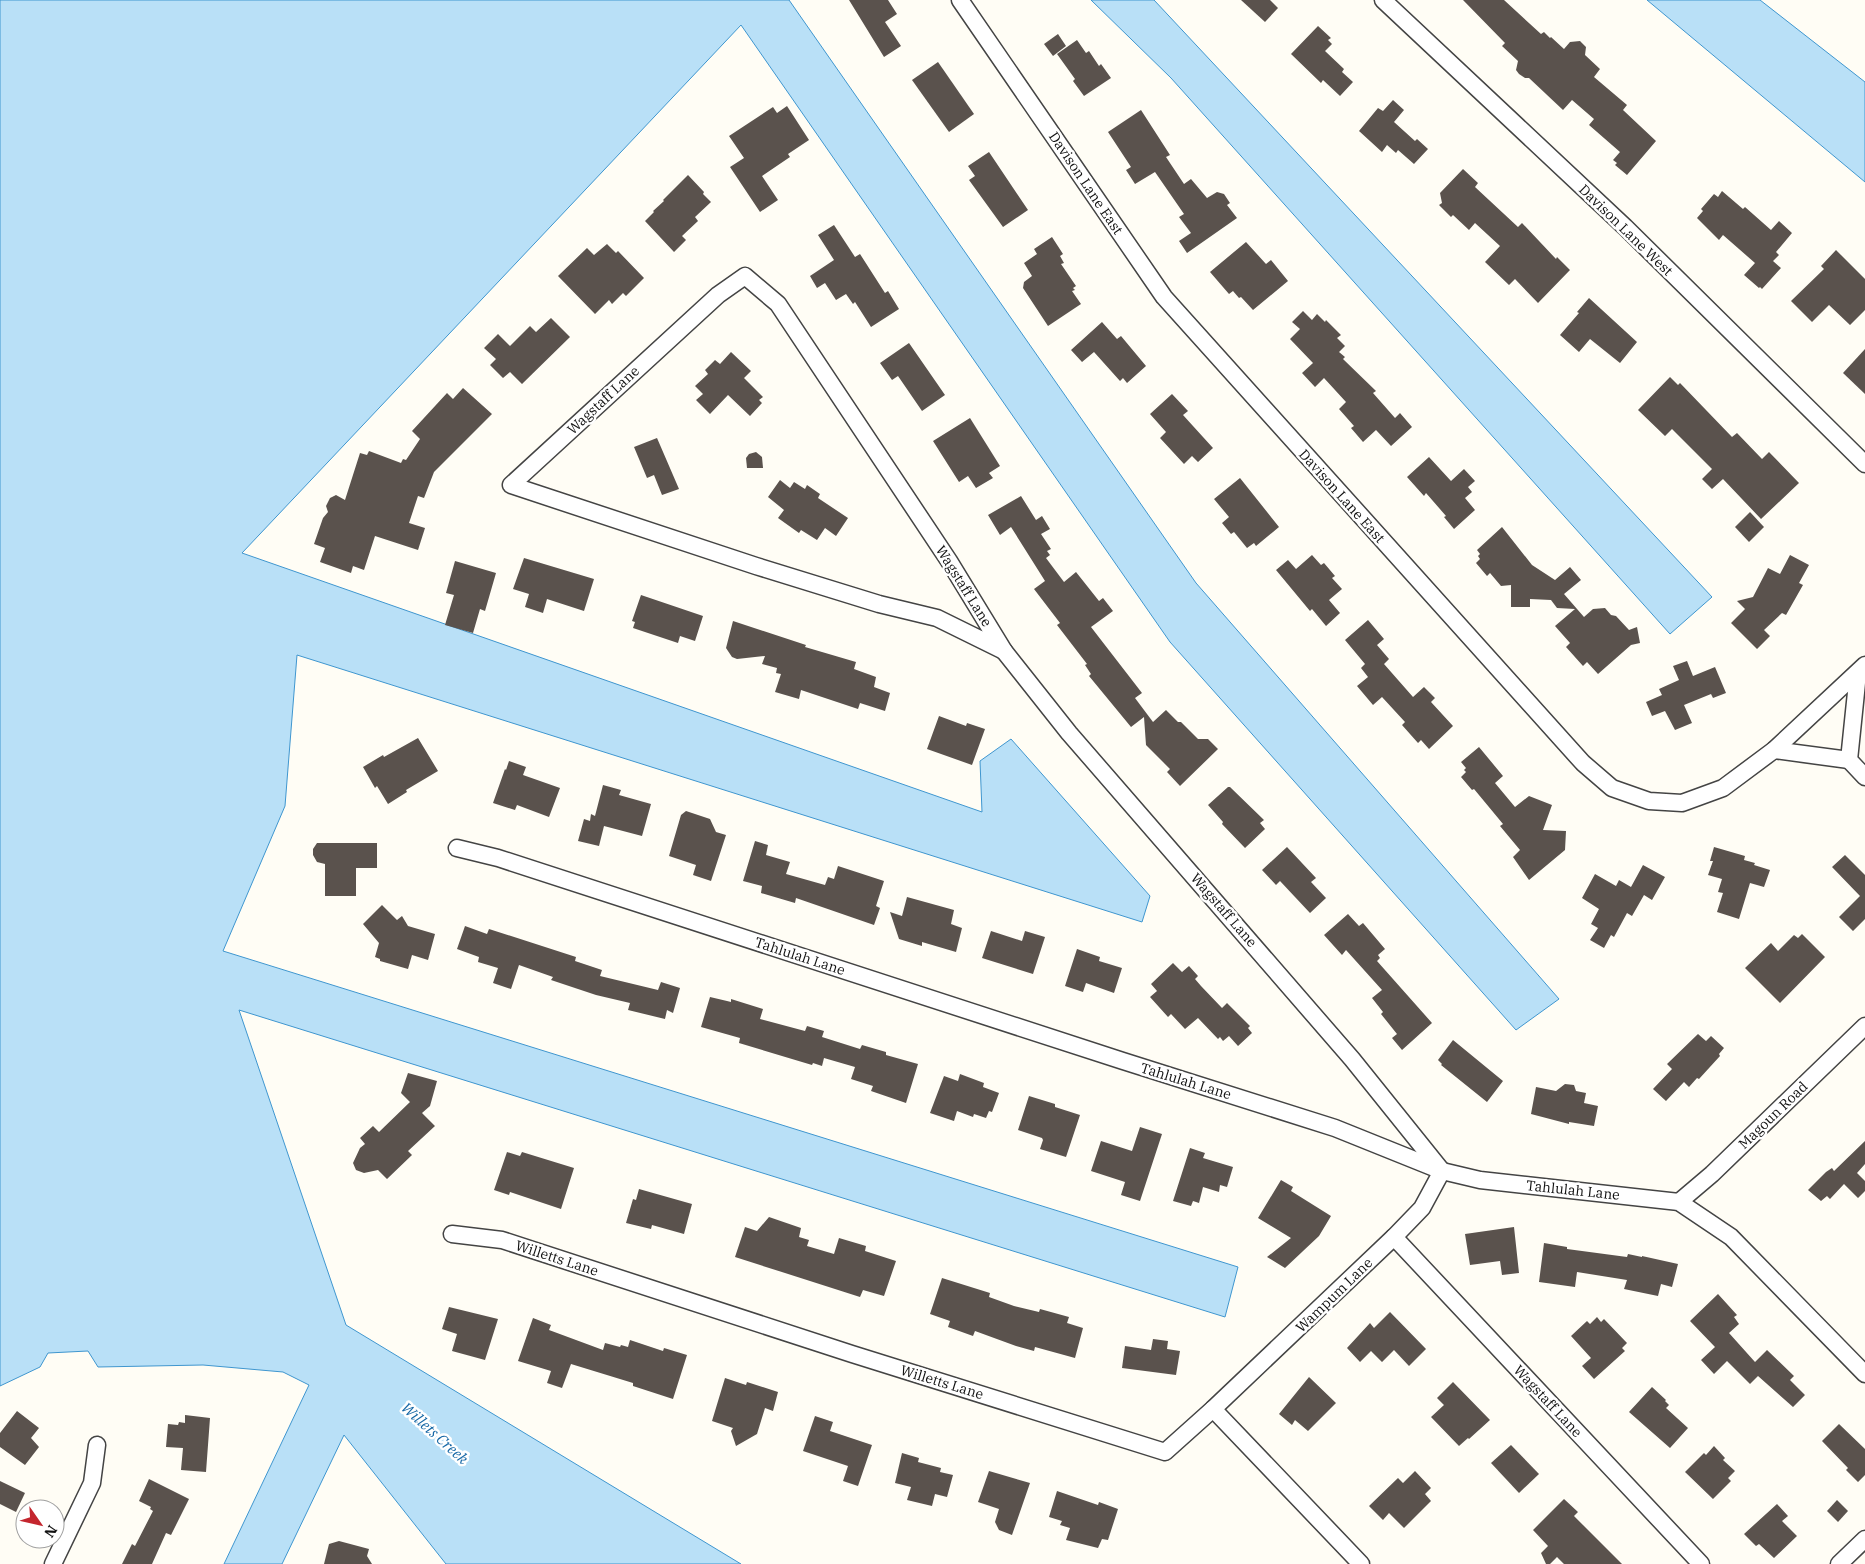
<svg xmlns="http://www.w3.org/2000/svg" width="1865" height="1564" font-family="'IBM Plex Serif',serif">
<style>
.water{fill:#b9e0f7;stroke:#3f96cf}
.building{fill:#5a524d}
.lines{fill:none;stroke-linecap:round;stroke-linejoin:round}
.street-casing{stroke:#444;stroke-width:19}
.street{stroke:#fff;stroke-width:16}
.labels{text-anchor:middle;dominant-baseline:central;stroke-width:5;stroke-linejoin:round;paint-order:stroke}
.street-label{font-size:14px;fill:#111;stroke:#fff}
.water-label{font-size:15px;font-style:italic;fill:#1768a6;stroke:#fff}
</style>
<rect width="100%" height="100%" fill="#fffdf5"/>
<!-- water -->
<g class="water">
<polygon points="0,0 789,0 1196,583 1559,999 1516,1030 1170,642 741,25 242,553 982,812 980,761 1011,739 1150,896 1142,922 297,655 285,806 223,951 1238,1267 1225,1317 239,1010 346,1325 741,1564 446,1564 344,1435 282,1564 224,1564 309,1385 283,1372 203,1365 98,1367 88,1351 48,1353 40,1367 0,1386"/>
<polygon points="1091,0 1154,0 1712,597 1670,634 1171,78"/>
<polygon points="1647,0 1760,0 1865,82 1865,182"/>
</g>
<!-- building -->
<g class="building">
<polygon points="849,0 888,0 897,14 885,22 901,46 884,57"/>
<polygon points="1241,0 1270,0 1278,8 1265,22"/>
<polygon points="1463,0 1504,0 1541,34 1544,32 1550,38 1551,37 1564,49 1570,42 1580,41 1586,47 1585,55 1600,69 1594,77 1627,105 1623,110 1656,141 1627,175 1615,165 1617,163 1613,160 1620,152 1589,125 1594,119 1572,100 1563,110 1529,78 1525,78 1519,74 1516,70 1518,61 1502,46 1505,43"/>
<polygon points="1318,26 1331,38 1328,40 1332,44 1325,51 1344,69 1342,72 1353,82 1340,96 1323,80 1321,83 1291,54"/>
<polygon points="1058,34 1066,46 1053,56 1044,44"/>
<polygon points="1077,40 1086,53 1089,51 1099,66 1101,64 1111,78 1084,96 1073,81 1075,79 1057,54"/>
<polygon points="938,62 974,114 949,132 912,80"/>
<polygon points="1393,100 1404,110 1394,122 1415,141 1417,139 1428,149 1414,164 1398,150 1396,153 1387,145 1382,152 1359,131 1378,108 1383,111"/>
<polygon points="787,106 809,140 788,154 790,157 762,176 778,200 760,212 730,167 744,158 729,136 773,107 777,113"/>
<polygon points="1141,110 1170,155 1166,157 1184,184 1191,179 1207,198 1217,192 1224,194 1230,203 1227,205 1237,218 1187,253 1179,241 1191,233 1179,217 1184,214 1155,172 1135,184 1126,170 1131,167 1108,132"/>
<polygon points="989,152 1028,210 1003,227 969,180 975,176 968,166"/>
<polygon points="1463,169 1478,183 1475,187 1518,227 1522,223 1556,259 1557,257 1570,270 1538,303 1515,279 1509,285 1485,262 1500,246 1475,223 1469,230 1453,215 1451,217 1439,205 1442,203 1440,193"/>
<polygon points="688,175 704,192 703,194 711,202 695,217 698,221 682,236 686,240 674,252 645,221 654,212 653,211 664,201 663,200"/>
<polygon points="1722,191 1743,209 1745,207 1771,230 1779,221 1792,233 1776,252 1779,255 1773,261 1781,268 1762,289 1760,287 1759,288 1744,275 1755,263 1723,235 1719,240 1697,218 1703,211 1701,209 1714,194 1718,197"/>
<polygon points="834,225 855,257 860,254 885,293 888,291 899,309 871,327 855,302 853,304 846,294 836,300 825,283 817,288 810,276 834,260 818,235"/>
<polygon points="1052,237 1063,254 1060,256 1064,263 1061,264 1076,286 1073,288 1075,290 1072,291 1081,304 1048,326 1023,288 1024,282 1032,276 1024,263 1037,254 1034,249"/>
<polygon points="1246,242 1266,264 1271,260 1288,281 1253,310 1241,297 1239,298 1233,291 1229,294 1210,272"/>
<polygon points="607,244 616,253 618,251 644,278 626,296 623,293 612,304 609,300 595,314 558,276 587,248 594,255"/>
<polygon points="1836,250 1865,279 1865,310 1850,325 1829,305 1812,322 1791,301 1824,269 1821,266"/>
<polygon points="1589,298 1637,342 1620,363 1590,339 1579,352 1560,335 1579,313 1577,312"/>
<polygon points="1303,311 1312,320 1317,314 1325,322 1326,320 1341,335 1337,338 1345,346 1339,352 1345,357 1343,359 1376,391 1373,393 1395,418 1400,413 1412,427 1391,446 1376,430 1363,442 1351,428 1354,426 1339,409 1346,402 1324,378 1315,387 1302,373 1313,363 1290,339 1300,329 1292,322"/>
<polygon points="551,318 570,337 522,384 510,372 503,378 490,365 496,359 484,348 498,334 510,346 530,326 536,332"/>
<polygon points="1102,322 1117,339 1121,336 1146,366 1127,383 1123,378 1120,381 1094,352 1082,362 1071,350"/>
<polygon points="909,343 945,395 922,411 898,376 892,380 880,363"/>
<polygon points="1865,349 1865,394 1843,373"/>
<polygon points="731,352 751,371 744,378 763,397 759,400 762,403 750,416 728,395 710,414 696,400 703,394 695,386 708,374 705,370 715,360 720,364"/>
<polygon points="1670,377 1678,385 1680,383 1732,437 1737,433 1762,459 1769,452 1799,483 1761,519 1723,479 1712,489 1702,479 1712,469 1672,429 1665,436 1638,410"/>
<polygon points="463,388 492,414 434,472 424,498 418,496 409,523 425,528 418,550 375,536 364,570 353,566 351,573 320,562 325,548 314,544 323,518 328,512 326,506 330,498 336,495 345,500 360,453 367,455 369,451 401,463 403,459 406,460 420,439 412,431 447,393 453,399"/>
<polygon points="1172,394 1188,411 1183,415 1213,448 1198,462 1192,456 1184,464 1160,438 1166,432 1150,414"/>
<polygon points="970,418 1000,466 989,473 993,478 976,488 968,476 959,482 933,441"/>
<polygon points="657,438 679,489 662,495 654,475 647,478 634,447"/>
<polygon points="756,452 762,457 763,468 747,468 746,458 749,454"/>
<polygon points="1429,457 1451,481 1464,469 1475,481 1468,487 1472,492 1465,498 1475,510 1454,529 1444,517 1446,516 1426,493 1424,496 1407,477"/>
<polygon points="1240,478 1279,527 1256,546 1254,543 1247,548 1234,532 1231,534 1222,523 1229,517 1214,499"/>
<polygon points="780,480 790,488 794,482 805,489 807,485 820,494 818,498 848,518 836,536 825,528 817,540 801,530 799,533 778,518 784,510 768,497"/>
<polygon points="1021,496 1036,520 1042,516 1050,529 1041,534 1051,549 1047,551 1050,555 1046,558 1064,582 1076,572 1099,601 1103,598 1113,611 1091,627 1142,693 1135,698 1153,722 1166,710 1178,722 1181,722 1198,739 1208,739 1218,749 1180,786 1167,772 1170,769 1146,745 1144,717 1131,727 1089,676 1091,674 1085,665 1087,664 1057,625 1060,623 1034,589 1045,581 1011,527 1000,535 988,515"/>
<polygon points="1750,512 1764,527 1749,542 1735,527"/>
<polygon points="1502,527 1532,565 1555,580 1570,567 1581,580 1564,594 1584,617 1593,609 1605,608 1611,615 1616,616 1629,630 1637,627 1640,643 1631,645 1598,674 1587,662 1583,666 1566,647 1570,643 1555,626 1575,609 1557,608 1551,600 1530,599 1530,607 1511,607 1511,585 1501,586 1490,573 1487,576 1476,563 1480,559 1478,556 1480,554 1477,550"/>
<polygon points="1312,555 1321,565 1324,563 1335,576 1332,578 1342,589 1329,600 1340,613 1326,626 1312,609 1310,611 1276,570 1288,560 1296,569"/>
<polygon points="1790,555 1809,565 1799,583 1803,585 1786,615 1782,613 1764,630 1770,636 1757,649 1731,623 1745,609 1737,601 1753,597 1768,568 1780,574"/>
<polygon points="524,558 594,579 584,611 547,599 543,613 525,607 529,594 513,589"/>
<polygon points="455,561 496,573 485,611 480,609 473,633 445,625 454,595 446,593"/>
<polygon points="641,595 703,616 695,641 680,636 678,643 633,628 635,622 632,621"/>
<polygon points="1368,620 1384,639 1377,645 1389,659 1384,664 1413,697 1424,687 1435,698 1431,702 1453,726 1429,749 1421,740 1418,743 1402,725 1405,722 1382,697 1373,705 1357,686 1368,677 1361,668 1365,664 1345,640"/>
<polygon points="733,621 806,645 805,647 856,662 854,669 876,677 874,687 890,693 885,711 860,703 858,709 801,690 799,699 775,692 781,674 776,673 777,668 762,664 765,656 737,659 732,657 726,648"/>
<polygon points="1687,661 1693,676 1715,667 1726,693 1713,698 1711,694 1684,705 1692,723 1675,730 1665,711 1652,716 1646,702 1662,695 1659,689 1679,680 1673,666"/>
<polygon points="939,716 966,726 967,723 985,729 972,765 927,749"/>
<polygon points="418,738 438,771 406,790 407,792 388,804 377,786 375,788 363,767 383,755 384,757"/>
<polygon points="1479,747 1503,776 1495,783 1515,807 1529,796 1552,805 1543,830 1566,831 1565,850 1529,880 1513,857 1520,850 1500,826 1503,824 1474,789 1472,790 1461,777 1466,772 1464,770 1466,768 1461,762"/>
<polygon points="509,761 526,767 523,775 560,788 549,817 517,805 515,810 493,803 505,769 506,770"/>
<polygon points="603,785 621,790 619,795 651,804 642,836 604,826 599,846 578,841 584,819 590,821 591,814 595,816"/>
<polygon points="1228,787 1230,787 1264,820 1260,823 1265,829 1245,848 1222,824 1223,822 1208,805"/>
<polygon points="686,811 710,819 716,832 726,835 711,881 693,875 696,865 669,856 681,815"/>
<polygon points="755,841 768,845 766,855 790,862 786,874 825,885 828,877 834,879 838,866 884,881 876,906 880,908 874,925 796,898 795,903 761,893 762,886 743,881"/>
<polygon points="317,843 377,843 377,868 356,868 356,896 325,896 325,864 317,862 313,855 313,849"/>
<polygon points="1287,847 1316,878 1311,882 1326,898 1310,913 1280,881 1276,885 1262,870"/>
<polygon points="1714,847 1745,856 1744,860 1755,863 1754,865 1770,870 1764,887 1750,883 1739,919 1717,912 1723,893 1718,892 1722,879 1708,875 1713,861 1710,861"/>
<polygon points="1845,855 1865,875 1865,919 1853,931 1839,917 1860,896 1832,867"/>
<polygon points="1643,865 1665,877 1652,900 1644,895 1632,916 1627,913 1614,937 1611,935 1604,948 1590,940 1598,928 1591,924 1599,909 1582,898 1595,874 1616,886 1619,880 1631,887"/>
<polygon points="907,897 954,910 951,924 962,928 956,952 922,942 922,946 899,939 890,912 902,916"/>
<polygon points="382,905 397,920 402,916 408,926 435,934 428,960 412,955 408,969 380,961 380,959 375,957 379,943 363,924"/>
<polygon points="1348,914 1359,926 1363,923 1385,949 1378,955 1380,958 1377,961 1432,1023 1402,1050 1392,1038 1397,1034 1381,1014 1383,1012 1372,998 1382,990 1346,950 1342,955 1324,935"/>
<polygon points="465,926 487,934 489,929 576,957 575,961 602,970 600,976 658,990 661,982 680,988 673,1013 667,1010 665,1019 628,1010 630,1003 596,995 551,980 553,977 519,965 511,989 493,983 498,968 478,962 479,957 457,949"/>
<polygon points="991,931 1022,941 1025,931 1045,937 1033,974 982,958"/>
<polygon points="1802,934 1825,957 1780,1003 1745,968 1771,943 1778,951 1794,935 1798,938"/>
<polygon points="1077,949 1100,957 1099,961 1122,968 1114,993 1086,983 1083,992 1065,986"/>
<polygon points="1173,963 1182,972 1189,966 1198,976 1195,979 1201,986 1222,1008 1227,1003 1250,1026 1248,1028 1252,1033 1238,1046 1229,1036 1223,1041 1220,1037 1218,1039 1198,1018 1185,1029 1171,1014 1168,1017 1150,997 1157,991 1151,984"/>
<polygon points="710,997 727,1001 731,1002 731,999 763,1009 760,1019 805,1031 807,1026 824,1031 822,1037 860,1049 862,1045 886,1052 886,1055 918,1064 906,1103 871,1091 873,1086 851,1079 855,1067 824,1058 822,1066 813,1063 812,1065 739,1043 740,1038 701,1027"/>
<polygon points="1698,1034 1706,1041 1711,1036 1724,1048 1719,1054 1720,1056 1699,1079 1697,1078 1689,1087 1684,1082 1666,1101 1653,1089 1672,1069 1667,1064"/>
<polygon points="1453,1040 1503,1081 1487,1102 1441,1065 1442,1064 1438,1060"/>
<polygon points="408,1073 437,1081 430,1106 422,1113 435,1126 408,1151 412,1155 387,1179 378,1170 364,1173 356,1170 353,1163 360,1148 365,1144 360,1138 373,1126 379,1132 410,1102 401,1093"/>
<polygon points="960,1074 984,1083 983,1087 999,1093 992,1112 989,1111 986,1118 974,1114 973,1117 957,1111 954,1121 930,1113 944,1076 958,1081"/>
<polygon points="1565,1084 1574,1085 1576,1091 1586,1093 1584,1103 1598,1106 1594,1126 1569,1122 1569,1124 1531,1114 1536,1087 1556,1091"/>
<polygon points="1029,1096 1055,1104 1055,1107 1080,1115 1066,1157 1040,1149 1043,1140 1042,1138 1018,1130"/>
<polygon points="1140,1127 1162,1134 1140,1201 1121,1195 1125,1182 1091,1171 1101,1141 1132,1151"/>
<polygon points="1865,1141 1865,1164 1857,1173 1865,1181 1865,1191 1858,1198 1844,1184 1830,1199 1827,1196 1821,1201 1808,1190 1826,1172 1832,1168 1834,1171"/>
<polygon points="1190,1148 1205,1153 1203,1158 1233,1167 1227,1187 1220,1185 1219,1192 1203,1187 1199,1203 1193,1201 1191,1206 1173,1201"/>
<polygon points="507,1152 520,1156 522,1152 574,1168 561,1209 510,1192 509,1195 494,1190"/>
<polygon points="1281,1180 1293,1187 1291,1191 1331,1216 1319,1236 1285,1268 1267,1257 1291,1238 1258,1218"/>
<polygon points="639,1189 692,1204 684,1234 652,1225 651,1229 626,1223 633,1199 636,1200"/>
<polygon points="769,1217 801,1228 799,1237 809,1240 807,1246 834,1254 839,1238 866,1246 865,1251 896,1261 884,1296 863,1290 860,1297 735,1257 745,1227 757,1231"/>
<polygon points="1514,1227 1519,1273 1502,1275 1500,1261 1470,1265 1465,1234"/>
<polygon points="1544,1243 1567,1247 1567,1249 1627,1257 1628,1254 1642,1257 1642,1256 1678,1264 1672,1287 1661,1284 1658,1296 1624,1289 1627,1280 1577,1272 1575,1287 1539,1282"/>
<polygon points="942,1278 990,1293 989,1297 1014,1306 1039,1312 1040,1309 1069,1317 1067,1323 1083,1328 1075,1358 1035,1347 1034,1351 1016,1346 975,1331 973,1336 948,1327 950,1321 930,1314"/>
<polygon points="1718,1294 1737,1315 1734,1317 1739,1324 1729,1333 1755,1362 1767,1350 1794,1376 1790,1380 1805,1395 1793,1407 1758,1376 1750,1384 1727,1361 1714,1374 1701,1360 1715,1347 1690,1321"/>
<polygon points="449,1307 498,1319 485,1360 452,1351 457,1334 442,1329"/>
<polygon points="1390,1312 1426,1349 1409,1366 1394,1350 1382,1362 1371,1351 1360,1362 1347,1348 1370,1323 1374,1328"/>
<polygon points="1597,1317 1601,1322 1604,1319 1627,1343 1622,1348 1625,1351 1594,1379 1582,1366 1591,1358 1571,1336 1587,1321 1590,1324"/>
<polygon points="533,1318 551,1325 549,1330 603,1350 605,1343 620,1347 621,1345 628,1347 630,1340 663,1351 664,1348 687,1355 673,1399 633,1386 633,1383 571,1364 562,1388 547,1383 551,1371 518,1361"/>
<polygon points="1153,1339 1168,1341 1167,1349 1180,1351 1176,1375 1122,1368 1125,1346 1151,1350"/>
<polygon points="1309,1377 1336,1403 1308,1431 1295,1420 1292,1425 1279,1414"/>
<polygon points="725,1378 746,1385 747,1382 778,1392 773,1411 765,1408 757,1434 736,1446 731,1431 733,1428 712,1421"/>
<polygon points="1453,1382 1490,1420 1469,1439 1468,1438 1459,1446 1431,1417 1444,1405 1437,1398"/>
<polygon points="1652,1387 1666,1400 1665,1401 1669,1405 1666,1408 1688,1428 1670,1448 1629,1412"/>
<polygon points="17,1411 39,1428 31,1438 39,1447 25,1465 0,1447 0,1433"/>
<polygon points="185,1415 210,1418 206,1472 181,1470 183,1448 166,1447 168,1424 178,1425 179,1422 185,1423"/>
<polygon points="815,1416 833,1422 830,1431 872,1445 858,1486 843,1481 848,1466 803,1451"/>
<polygon points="1839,1424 1865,1449 1865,1475 1858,1482 1846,1470 1848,1468 1822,1441"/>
<polygon points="1511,1445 1539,1474 1519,1493 1491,1463"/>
<polygon points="1714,1446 1725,1458 1723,1460 1735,1471 1728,1478 1731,1481 1713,1499 1685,1472 1704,1453 1706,1455"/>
<polygon points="902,1453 919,1458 918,1462 941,1468 940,1472 953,1475 947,1497 935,1494 932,1506 907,1500 911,1487 895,1483"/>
<polygon points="989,1471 1030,1483 1012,1535 999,1530 995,1522 999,1509 978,1502"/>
<polygon points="1415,1471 1431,1488 1425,1494 1431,1501 1404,1528 1389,1513 1383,1520 1369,1506 1398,1478 1403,1483"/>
<polygon points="149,1479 189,1499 171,1535 166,1533 152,1564 122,1564 132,1544 135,1546 153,1511 150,1509 151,1507 139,1501"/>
<polygon points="0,1481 25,1493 16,1512 0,1504"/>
<polygon points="1057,1491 1098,1505 1099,1502 1118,1509 1108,1540 1102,1539 1098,1548 1066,1540 1070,1528 1060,1525 1062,1521 1049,1517"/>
<polygon points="1564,1499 1578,1512 1574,1516 1622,1564 1564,1564 1557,1557 1550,1564 1546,1564 1541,1553 1548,1546 1533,1530"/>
<polygon points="1837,1500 1848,1511 1838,1522 1827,1511"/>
<polygon points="1777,1504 1788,1516 1782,1521 1797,1536 1774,1558 1759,1544 1756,1546 1744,1534"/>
<polygon points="339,1541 369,1549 367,1556 372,1564 324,1564 329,1544"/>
</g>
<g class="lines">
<defs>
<g id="street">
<polyline points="960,0 1164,297 1583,763 1612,788 1649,801 1682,803 1723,788 1774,750 1865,665"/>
<polyline points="1383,0 1625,227 1865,464"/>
<polygon points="745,276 778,304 949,561 1004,651 937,618 879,604 756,566 511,485 718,295"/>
<polyline points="1858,673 1849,760 1865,777"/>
<polyline points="1774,750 1849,760"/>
<polyline points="457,848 498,858 1123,1061 1335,1128 1442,1171 1480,1180 1679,1202 1731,1237 1865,1374"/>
<polyline points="1679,1202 1712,1174 1865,1026"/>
<polyline points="452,1234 502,1240 852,1354 1165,1452 1213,1409 1394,1237 1422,1208 1442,1171 1352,1059 1069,733 1004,651"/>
<polyline points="1394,1237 1701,1564"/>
<polyline points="1213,1409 1361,1564"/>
<polyline points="53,1564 92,1483 97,1445"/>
<polyline points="1839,1564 1865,1539"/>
</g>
</defs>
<!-- street casing -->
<use href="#street" class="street-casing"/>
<!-- street -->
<use href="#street" class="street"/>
</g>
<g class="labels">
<!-- street labels -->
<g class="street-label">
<text transform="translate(1086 183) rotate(56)">Davison Lane East</text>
<text transform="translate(1626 230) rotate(44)">Davison Lane West</text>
<text transform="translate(603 400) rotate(-43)">Wagstaff Lane</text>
<text transform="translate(1342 496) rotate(48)">Davison Lane East</text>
<text transform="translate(964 586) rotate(58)">Wagstaff Lane</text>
<text transform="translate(1224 910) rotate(49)">Wagstaff Lane</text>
<text transform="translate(800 956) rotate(18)">Tahlulah Lane</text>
<text transform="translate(1186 1081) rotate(17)">Tahlulah Lane</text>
<text transform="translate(1773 1115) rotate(-44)">Magoun Road</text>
<text transform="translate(1573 1190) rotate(6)">Tahlulah Lane</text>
<text transform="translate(557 1258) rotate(18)">Willetts Lane</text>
<text transform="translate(1334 1295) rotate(-44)">Wampum Lane</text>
<text transform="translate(942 1382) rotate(17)">Willetts Lane</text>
<text transform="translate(1548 1401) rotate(47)">Wagstaff Lane</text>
</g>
<!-- water labels -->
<g class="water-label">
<text transform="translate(435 1433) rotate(42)">Willets Creek</text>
</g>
</g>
<!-- north arrow -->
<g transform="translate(40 1524) rotate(124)"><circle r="24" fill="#ffffff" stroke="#a0a0a0"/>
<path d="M0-4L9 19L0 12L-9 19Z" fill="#c4262e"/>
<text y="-8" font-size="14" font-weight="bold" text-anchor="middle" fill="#111111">N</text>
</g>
</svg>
